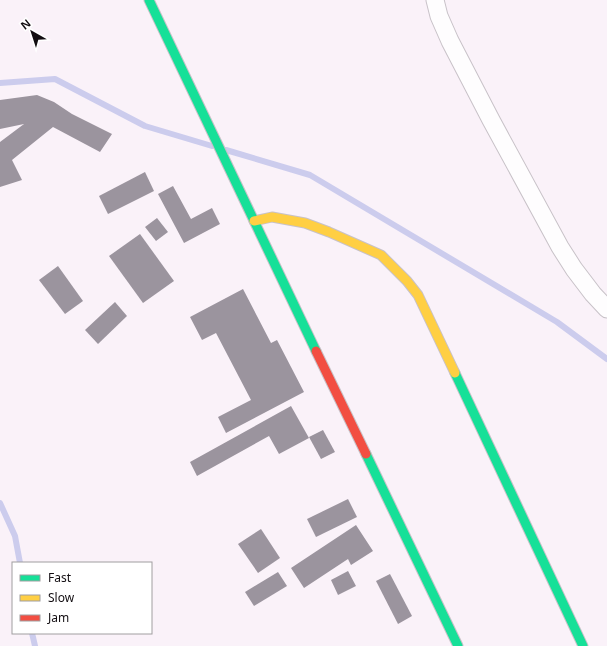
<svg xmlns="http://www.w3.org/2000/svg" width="607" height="646" font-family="'Noto Sans',sans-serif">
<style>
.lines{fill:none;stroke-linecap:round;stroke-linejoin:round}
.stream{stroke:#cccced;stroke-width:6}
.building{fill:#9b949e}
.street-casing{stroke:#c8c2c8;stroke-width:19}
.fast-casing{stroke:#c8c2c8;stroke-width:11}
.slow-casing{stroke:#c8c2c8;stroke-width:11}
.jam-casing{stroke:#c8c2c8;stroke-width:11}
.street{stroke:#fefdfe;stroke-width:17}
.fast{stroke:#16e098;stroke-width:9}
.slow{stroke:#ffcf43;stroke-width:9}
.jam{stroke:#f24e42;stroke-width:9}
</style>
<rect width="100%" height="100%" fill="#faf2f9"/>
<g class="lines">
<!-- stream -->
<g class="stream">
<polyline points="0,83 55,79 145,126 212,146"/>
<polyline points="226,150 310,175 557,322 607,359"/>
<polyline points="0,503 15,536 20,563"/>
<polyline points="32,633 35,646"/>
</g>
</g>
<!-- building -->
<g class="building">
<polygon points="37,95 54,102 72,114 112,134 100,152 53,127 12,160 22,180 0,187 0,142 24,124 0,129 0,100"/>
<polygon points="145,172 154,191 108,214 99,196"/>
<polygon points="173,186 191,219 212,208 220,224 184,243 158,194"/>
<polygon points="157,218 168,232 156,241 145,227"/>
<polygon points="140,234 174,281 143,303 109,256"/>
<polygon points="58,266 83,301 65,314 39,280"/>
<polygon points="243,289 271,343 277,340 304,392 226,433 218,417 251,400 216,333 202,340 190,317"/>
<polygon points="115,302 127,316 98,344 85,330"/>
<polygon points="291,406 309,438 279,454 269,436 197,476 190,462"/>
<polygon points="323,430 335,452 321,459 309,437"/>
<polygon points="348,499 357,517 316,537 307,519"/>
<polygon points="356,525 373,551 351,565 348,559 304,588 291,568"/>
<polygon points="261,529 280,558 258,573 238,544"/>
<polygon points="348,571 356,586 338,595 331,580"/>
<polygon points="278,572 287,586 254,606 245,592"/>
<polygon points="390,574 412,616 398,624 376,581"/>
</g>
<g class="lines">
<defs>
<polyline id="street" points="435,0 439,16 450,41 491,120 560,247 574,269 593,294 607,309"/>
<g id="fast">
<polyline points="149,0 316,351"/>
<polyline points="455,373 583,646"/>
<polyline points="366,454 458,646"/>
</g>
<polyline id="slow" points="254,221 272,217 305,223 329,232 381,255 407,281 418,295 455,373"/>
<polyline id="jam" points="316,351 366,454"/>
</defs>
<!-- street casing -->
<use href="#street" class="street-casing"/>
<!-- fast casing -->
<use href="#fast" class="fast-casing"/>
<!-- slow casing -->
<use href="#slow" class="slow-casing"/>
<!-- jam casing -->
<use href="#jam" class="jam-casing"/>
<!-- street -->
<use href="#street" class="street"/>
<!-- fast -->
<use href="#fast" class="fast"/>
<!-- slow -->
<use href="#slow" class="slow"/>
<!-- jam -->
<use href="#jam" class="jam"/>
</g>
<!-- legend -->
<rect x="12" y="562" width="140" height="72" fill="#ffffff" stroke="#a09ea0"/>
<rect x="20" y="575" width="20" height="6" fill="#16e098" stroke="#a09ea0"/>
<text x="48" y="582" font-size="12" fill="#120d11">Fast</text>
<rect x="20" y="595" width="20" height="6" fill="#ffcf43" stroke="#a09ea0"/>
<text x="48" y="602" font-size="12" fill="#120d11">Slow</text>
<rect x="20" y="615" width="20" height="6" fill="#f24e42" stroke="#a09ea0"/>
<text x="48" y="622" font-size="12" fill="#120d11">Jam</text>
<!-- north arrow -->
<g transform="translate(32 32) rotate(321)" stroke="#ffffff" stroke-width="3" paint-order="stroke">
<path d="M0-3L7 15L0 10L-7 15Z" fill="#120d11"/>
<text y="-6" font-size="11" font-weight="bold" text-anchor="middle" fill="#120d11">N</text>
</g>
</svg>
